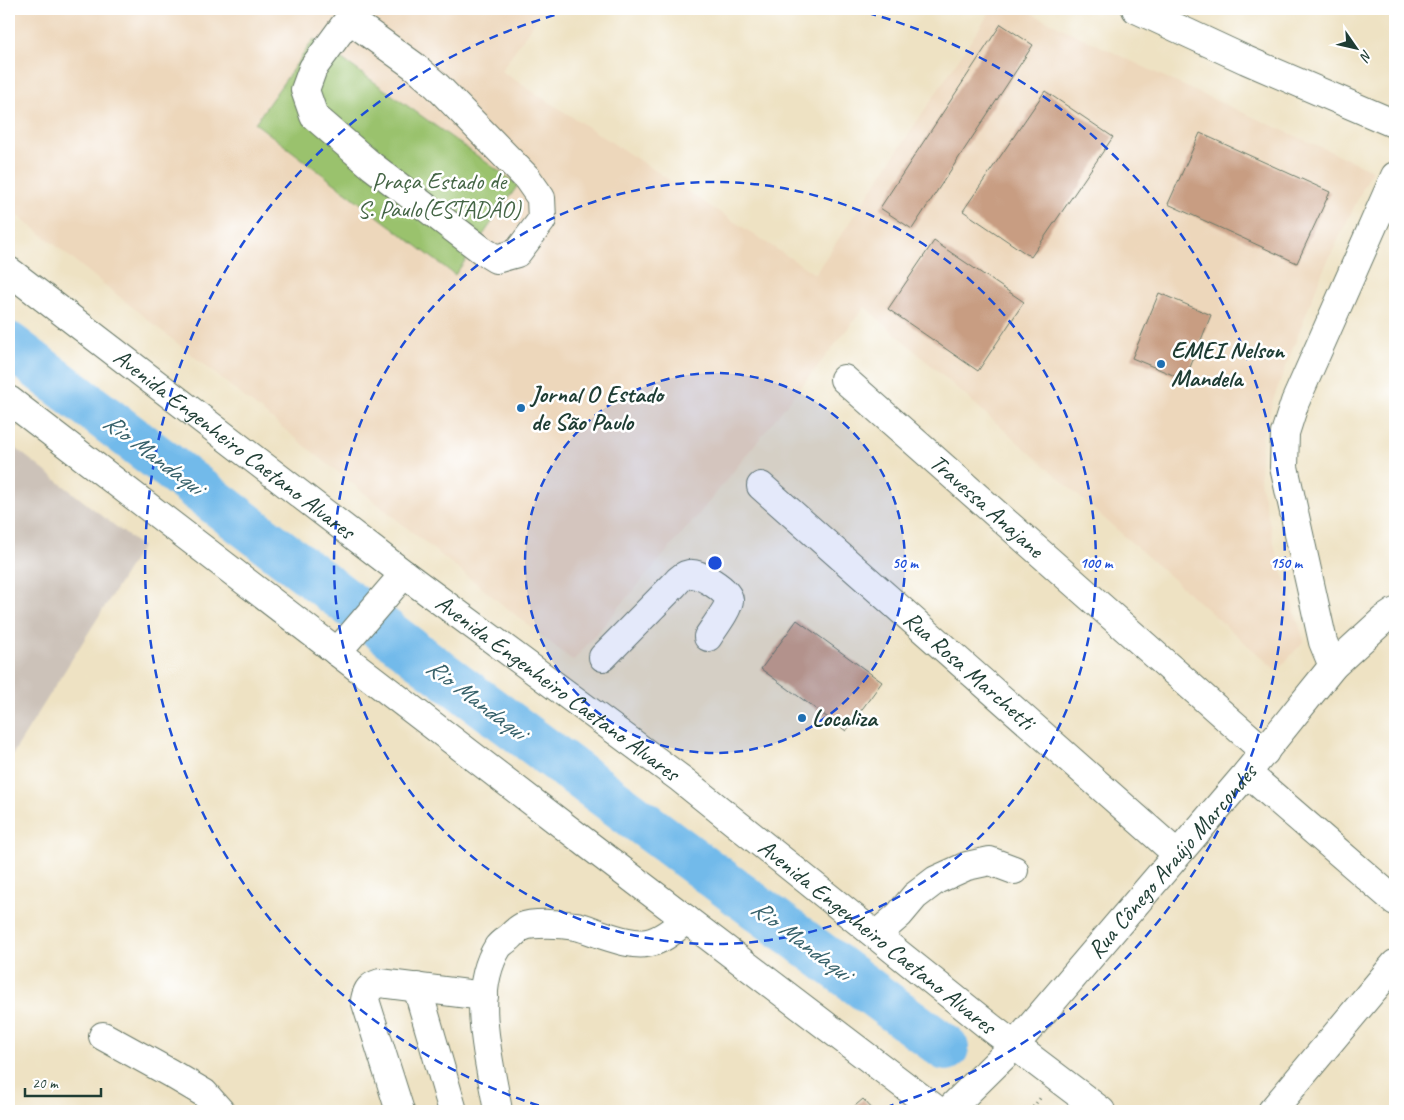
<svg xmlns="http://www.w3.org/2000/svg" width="1404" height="1120" font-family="Caveat,sans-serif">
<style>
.built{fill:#edd7bb}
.industrial{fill:#ccc2b9}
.green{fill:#9ac26d;stroke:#5c8050}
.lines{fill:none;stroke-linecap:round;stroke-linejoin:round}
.river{stroke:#72baea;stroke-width:46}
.building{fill:#c89d82}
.minor-casing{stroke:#677766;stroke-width:30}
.major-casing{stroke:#677766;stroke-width:30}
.path{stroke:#677766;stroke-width:3;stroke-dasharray:1 4;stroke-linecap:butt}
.minor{stroke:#fff;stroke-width:28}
.major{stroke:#fff;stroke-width:28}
.ring{fill:none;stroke:#1d4ed8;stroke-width:2.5;stroke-dasharray:9 6}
.poi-dot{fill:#1f6fb2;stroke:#fff;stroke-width:2}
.labels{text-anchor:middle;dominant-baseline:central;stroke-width:5;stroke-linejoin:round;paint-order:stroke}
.park-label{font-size:24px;fill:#446545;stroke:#fff}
.poi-label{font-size:24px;font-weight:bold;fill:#1f3d34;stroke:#fff;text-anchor:start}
.street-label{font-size:24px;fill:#1f3d34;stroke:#fff}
.water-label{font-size:25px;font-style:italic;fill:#38626b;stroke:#fff}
.centre{fill:#1d4ed8;stroke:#fff;stroke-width:2.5}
.ring-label{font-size:15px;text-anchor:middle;font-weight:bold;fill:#1d4ed8;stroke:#fff;stroke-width:5;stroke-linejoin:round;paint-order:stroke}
</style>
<rect width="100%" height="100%" fill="#fff"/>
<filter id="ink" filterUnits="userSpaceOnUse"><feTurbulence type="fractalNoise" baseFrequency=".02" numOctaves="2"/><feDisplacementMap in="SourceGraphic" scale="10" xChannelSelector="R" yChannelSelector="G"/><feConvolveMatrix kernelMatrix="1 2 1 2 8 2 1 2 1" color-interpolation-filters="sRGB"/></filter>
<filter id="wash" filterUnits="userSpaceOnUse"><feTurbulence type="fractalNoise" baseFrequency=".0096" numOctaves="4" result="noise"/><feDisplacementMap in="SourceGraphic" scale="20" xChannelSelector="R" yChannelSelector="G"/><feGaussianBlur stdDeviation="1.12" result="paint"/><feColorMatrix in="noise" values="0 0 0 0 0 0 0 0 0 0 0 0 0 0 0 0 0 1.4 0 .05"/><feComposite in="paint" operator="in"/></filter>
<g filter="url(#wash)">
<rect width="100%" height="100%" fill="#eee2c3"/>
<!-- built -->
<polygon class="built" points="9,9 543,9 501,71 815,274 992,9 1022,9 1190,89 1372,170 1322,273 1274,397 1262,437 1260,481 1275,548 1304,641 1277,671 865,307 704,508 573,661 9,208"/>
<!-- industrial -->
<polygon class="industrial" points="9,443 142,547 9,760"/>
<!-- green -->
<polygon class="green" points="314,39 518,185 455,275 255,123"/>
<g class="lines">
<!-- river -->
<polyline class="river" points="9,345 414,653 946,1048"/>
</g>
<g id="blocks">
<!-- building -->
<g class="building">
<polygon points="1001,24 1033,45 912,229 880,208"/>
<polygon points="1045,91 1113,137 1031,257 963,211"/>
<polygon points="1200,133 1330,192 1297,263 1168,204"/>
<polygon points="934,241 1024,302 978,371 888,309"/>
<polygon points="1159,293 1211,315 1185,380 1132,358"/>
<polygon points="797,620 882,682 846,731 761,669"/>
<polygon points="863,1099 874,1111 849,1111"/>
</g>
</g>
</g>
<g filter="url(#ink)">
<use href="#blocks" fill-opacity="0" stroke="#677766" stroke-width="1"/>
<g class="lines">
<defs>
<g id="minor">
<polygon points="349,19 414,66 437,86 527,178 541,198 542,220 517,253 496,259 483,251 372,166 314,116 305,90 313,68"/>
<path id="s1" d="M844 379 1265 752"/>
<path id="s2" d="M761 486 1177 854"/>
<path d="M603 657 674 585C678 580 683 575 689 574 699 572 728 590 729 600 729 608 713 629 708 637"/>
<polyline points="1333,666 1323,642 1284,467 1285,433 1295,402 1395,176"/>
<polyline points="1247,773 1395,901"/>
<polyline points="876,935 899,915 915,896 936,880 967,866 990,861 1014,870"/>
<polyline points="417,987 453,1111"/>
<polyline points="103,1036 170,1073 204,1093 220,1111"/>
<path d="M400 1111 365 1000C367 990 370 986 380 983L484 996"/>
<path d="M498 1111C490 1061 469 993 498 947 501 943 506 940 510 937 513 934 518 929 522 927 533 922 563 924 575 926 583 927 592 931 600 934 642 948 654 949 686 919"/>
<path id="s3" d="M948 1111 1015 1045 1247 773 1333 666 1383 620 1395 612"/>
<polyline points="1272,1111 1395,964"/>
</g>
<g id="major">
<polyline points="1136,9 1246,60 1395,124"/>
<path id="s4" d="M9 271 404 574 681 779 990 1027 1101 1111"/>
<polyline points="9,400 590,846 938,1111"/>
<polyline points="337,652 404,574"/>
</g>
</defs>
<!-- minor casing -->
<use href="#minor" class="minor-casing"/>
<!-- major casing -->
<use href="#major" class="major-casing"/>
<!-- path -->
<polyline class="path" points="1030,1111 1041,1097"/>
<!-- minor -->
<use href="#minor" class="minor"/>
<!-- major -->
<use href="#major" class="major"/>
</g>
</g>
<!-- distance rings -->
<circle cx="715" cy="563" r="190" fill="#1d4ed8" fill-opacity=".12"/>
<g class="ring">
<circle cx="715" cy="563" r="190"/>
<circle cx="715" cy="563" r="381"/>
<path d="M553 1110A571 571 0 0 1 577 9M853 9A571 571 0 0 1 877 1110"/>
</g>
<!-- markers -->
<g class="poi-dot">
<circle cx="1161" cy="364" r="5"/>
<circle cx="521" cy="408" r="5"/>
<circle cx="802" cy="718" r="5"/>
</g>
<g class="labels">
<!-- park labels -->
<g class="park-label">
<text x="439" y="181">Praça Estado de<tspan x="439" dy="28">S. Paulo(ESTADÃO)</tspan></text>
</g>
<!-- poi labels -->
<g class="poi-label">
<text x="1171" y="350">EMEI Nelson<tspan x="1171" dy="28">Mandela</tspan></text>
<text x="531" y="394">Jornal O Estado<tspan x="531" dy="28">de São Paulo</tspan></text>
<text x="812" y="718">Localiza</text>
</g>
<!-- street labels -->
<g class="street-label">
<text stroke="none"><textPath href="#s4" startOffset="284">Avenida Engenheiro Caetano Alvares</textPath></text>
<text stroke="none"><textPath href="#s1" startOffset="191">Travessa Anajane</textPath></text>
<text stroke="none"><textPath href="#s2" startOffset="278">Rua Rosa Marchetti</textPath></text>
<text stroke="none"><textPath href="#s4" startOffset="689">Avenida Engenheiro Caetano Alvares</textPath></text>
<text stroke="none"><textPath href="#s3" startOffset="336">Rua Cônego Araújo Marcondes</textPath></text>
<text stroke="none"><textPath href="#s4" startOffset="1094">Avenida Engenheiro Caetano Alvares</textPath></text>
</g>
<!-- water labels -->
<g class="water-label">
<text transform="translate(153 454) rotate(37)">Rio Mandaqui</text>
<text transform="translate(476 699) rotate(37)">Rio Mandaqui</text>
<text transform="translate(801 940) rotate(37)">Rio Mandaqui</text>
</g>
</g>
<circle cx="715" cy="563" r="8" class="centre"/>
<g class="ring-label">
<text x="905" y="568">50 m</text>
<text x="1096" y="568">100 m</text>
<text x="1286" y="568">150 m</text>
</g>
<!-- margin -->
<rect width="1404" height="1120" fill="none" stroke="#fff" stroke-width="30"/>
<!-- north arrow -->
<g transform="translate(1356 48) rotate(124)" stroke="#ffffff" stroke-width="4" paint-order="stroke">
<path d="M0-4L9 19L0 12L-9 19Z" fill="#1f3d34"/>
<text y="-8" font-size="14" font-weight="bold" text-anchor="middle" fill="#1f3d34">N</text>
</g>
<!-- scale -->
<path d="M25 1088v8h76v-8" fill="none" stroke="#1f3d34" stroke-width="2.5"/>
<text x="32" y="1088" font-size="15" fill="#1f3d34" stroke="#ffffff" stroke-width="4" paint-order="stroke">20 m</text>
</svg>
